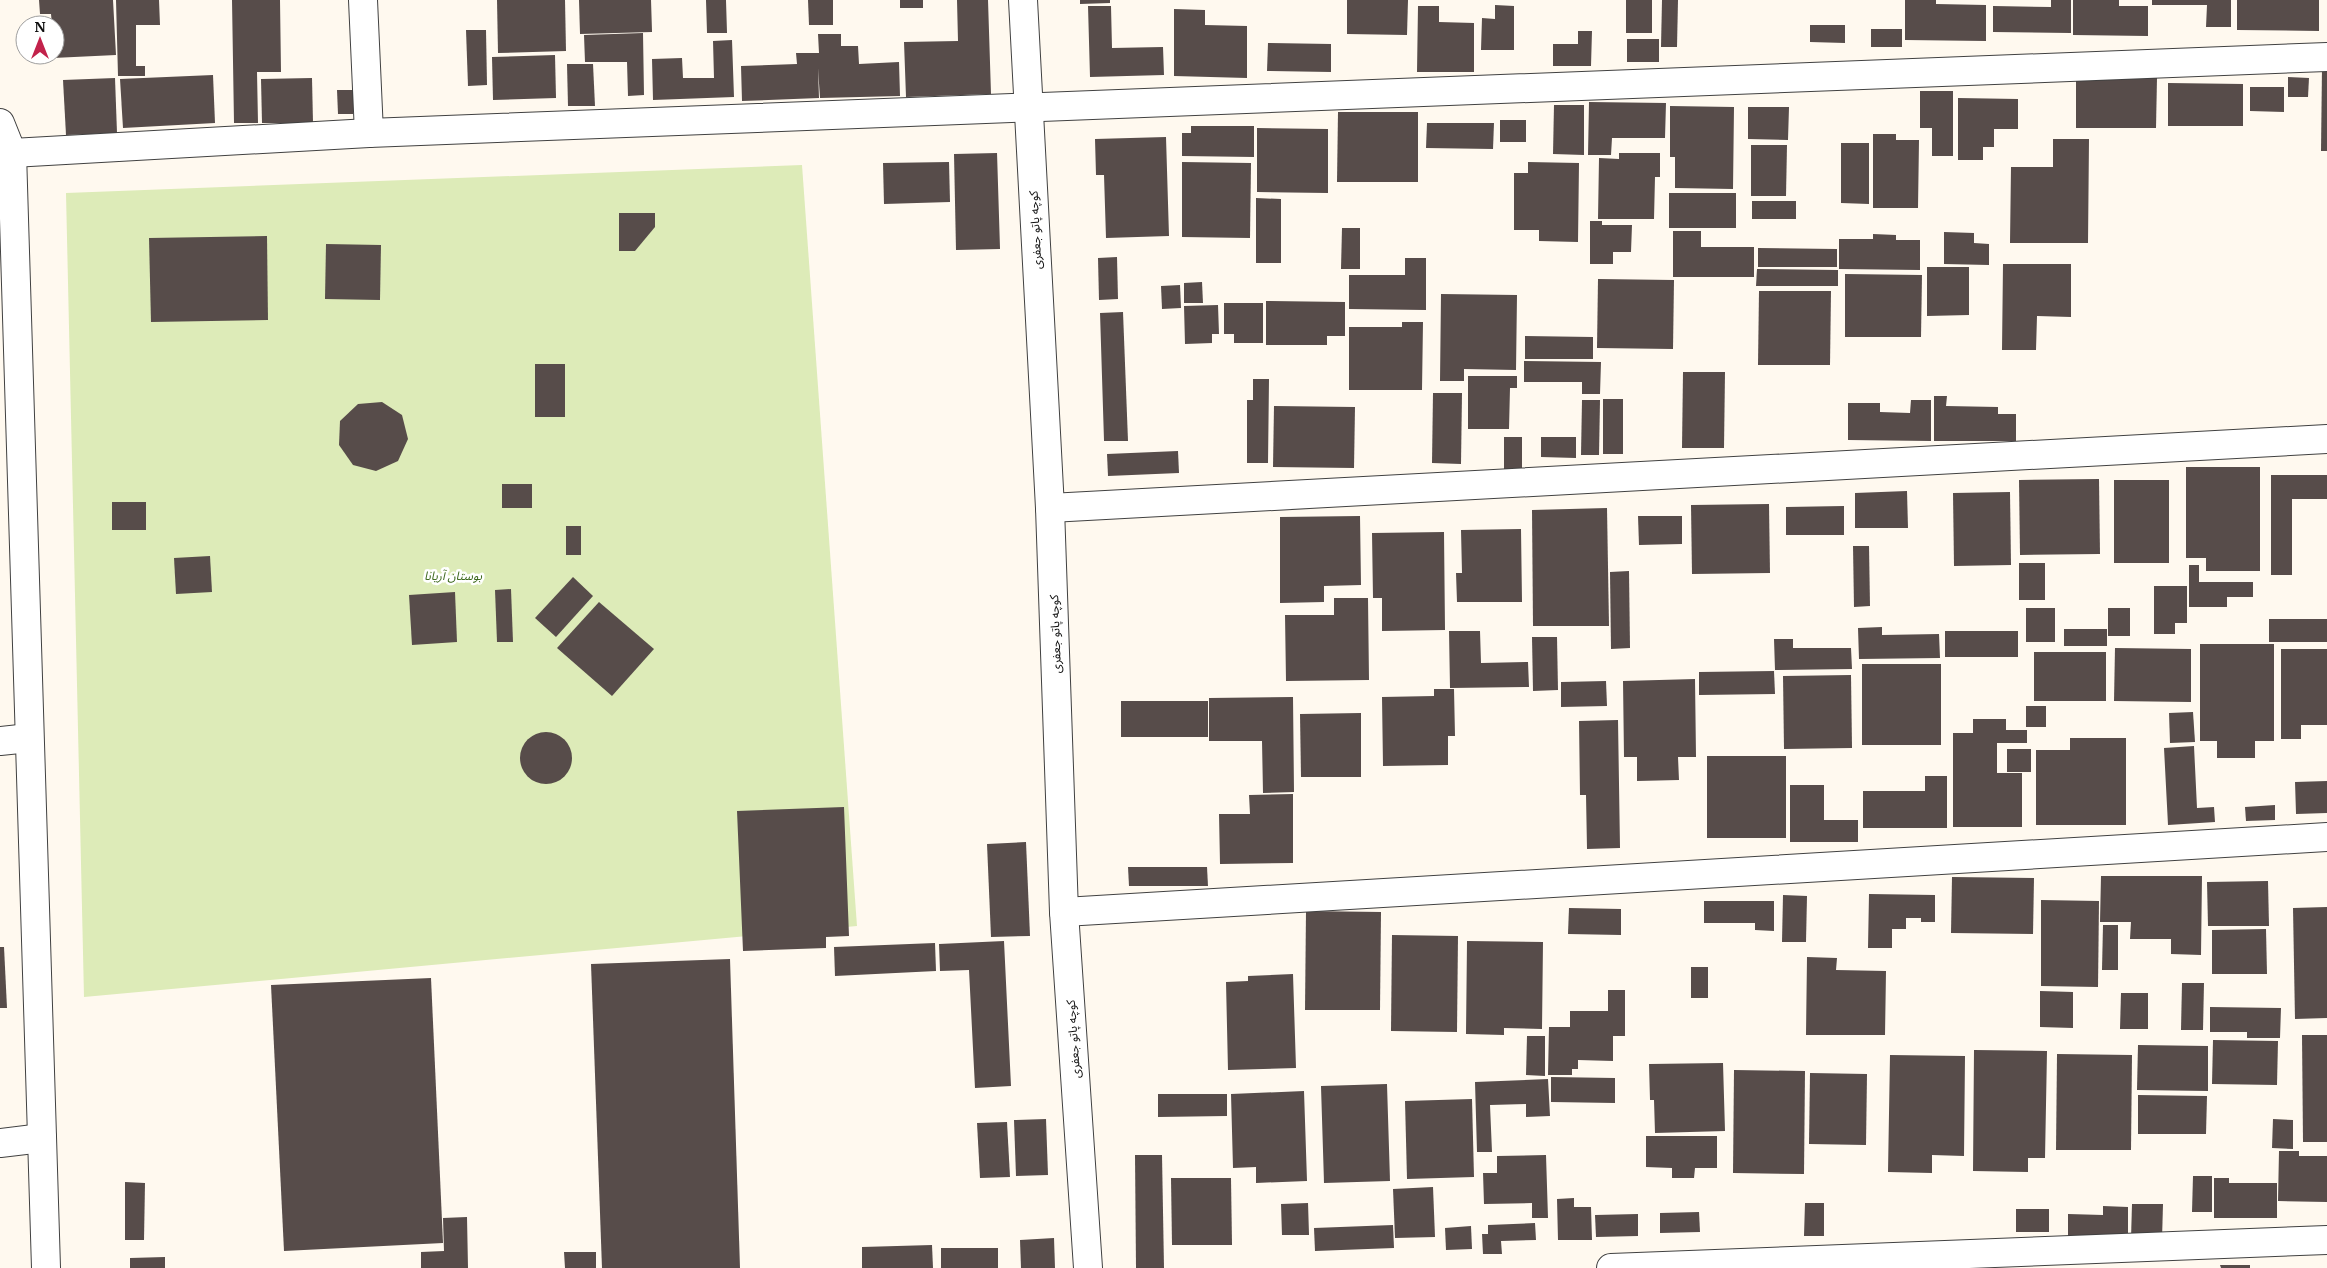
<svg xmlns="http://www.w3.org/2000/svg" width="2327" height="1268" font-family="Merriweather,'Noto Sans Arabic',serif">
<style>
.green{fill:#ddebb8}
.building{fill:#574c4a}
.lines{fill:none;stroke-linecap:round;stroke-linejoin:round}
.minor-casing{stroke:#414141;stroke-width:30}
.minor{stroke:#fff;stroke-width:28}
.labels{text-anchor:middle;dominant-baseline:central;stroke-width:5;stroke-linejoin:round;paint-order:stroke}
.street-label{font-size:12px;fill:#0e0e0e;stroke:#fff}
.park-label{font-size:12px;font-style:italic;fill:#3c681c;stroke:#fff}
</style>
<rect width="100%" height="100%" fill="#fff9ef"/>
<!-- green -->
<polygon class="green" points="802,165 857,926 84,997 66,193"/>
<!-- building -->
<g class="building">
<polygon points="39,0 113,0 116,55 53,58 53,55 55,55 55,25 52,25 51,14 40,14"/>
<polygon points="116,0 159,0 160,25 136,25 136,66 145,66 145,76 118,76"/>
<polygon points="232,0 280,0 281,72 257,72 258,123 234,123"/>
<polygon points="497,0 565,0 566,51 498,53"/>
<polygon points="579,0 651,0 652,32 580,34"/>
<polygon points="706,0 726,0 727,33 707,33"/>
<polygon points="808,0 833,0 833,25 809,25"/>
<rect x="900" y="0" width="23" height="8"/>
<polygon points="957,0 988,0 991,94 906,97 904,42 958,41"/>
<polygon points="1080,0 1110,0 1110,3 1080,4"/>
<polygon points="1347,0 1408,0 1407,35 1347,34"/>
<rect x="1626" y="0" width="26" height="33"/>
<polygon points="1662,0 1678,0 1677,47 1661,47"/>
<polygon points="1905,0 1936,0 1936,4 1986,5 1986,41 1905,40"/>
<polygon points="2051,0 2071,0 2071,33 1993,32 1993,6 2051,7"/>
<polygon points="2073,0 2119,0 2119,6 2148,6 2148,36 2073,35"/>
<polygon points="2152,0 2231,0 2231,27 2206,27 2207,5 2152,5"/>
<polygon points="2237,0 2319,0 2319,31 2237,30"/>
<polygon points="1495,5 1514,6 1514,50 1481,50 1482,18 1495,19"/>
<polygon points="1088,6 1111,6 1112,48 1163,47 1164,75 1090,77"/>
<polygon points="1418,6 1439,6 1439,22 1474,23 1474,72 1417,72"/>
<polygon points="1174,9 1205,10 1205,25 1247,26 1247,78 1174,76"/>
<polygon points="1810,25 1845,25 1845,43 1810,42"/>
<rect x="1871" y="29" width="31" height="18"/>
<polygon points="466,30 486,30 487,85 468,86"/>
<polygon points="1578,31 1592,31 1591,66 1553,66 1553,44 1578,44"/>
<polygon points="643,33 644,95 628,96 627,62 585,62 584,35"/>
<polygon points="818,34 841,34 841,46 858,46 859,64 899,62 900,96 820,98 818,68 819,98 742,101 741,66 797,64 796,53 819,53"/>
<rect x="1627" y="39" width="32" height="23"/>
<polygon points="732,40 734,97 653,100 652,59 682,58 683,78 714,78 713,41"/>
<polygon points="1268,43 1331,44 1331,72 1267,71"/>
<polygon points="555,55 556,98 493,100 492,57"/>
<polygon points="567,64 593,64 595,106 568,106"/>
<polygon points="2322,68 2327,68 2327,151 2321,151"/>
<polygon points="213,75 215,123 123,128 120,79"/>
<polygon points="2288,77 2309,78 2308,97 2288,97"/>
<polygon points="115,78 117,133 66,135 63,80"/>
<polygon points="312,78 313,123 262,123 261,79"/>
<polygon points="2076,78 2157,78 2156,128 2076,128"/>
<polygon points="2168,83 2243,84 2243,126 2168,126"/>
<polygon points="2250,87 2284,87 2284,112 2250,111"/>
<polygon points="337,90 353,90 353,114 338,114"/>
<polygon points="1920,91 1953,91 1953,156 1932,156 1932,128 1920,128"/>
<polygon points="1958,98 2018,99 2018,129 1994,129 1994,147 1983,147 1983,160 1958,160"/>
<polygon points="1589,102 1666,103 1665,138 1612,138 1611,155 1588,155"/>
<polygon points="1554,105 1584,105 1584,155 1553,154"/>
<polygon points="1670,106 1734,107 1733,189 1675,188 1675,157 1670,157"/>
<polygon points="1748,107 1789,107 1788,140 1748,139"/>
<polygon points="1338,112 1418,112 1418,182 1337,182"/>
<rect x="1500" y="120" width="26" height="22"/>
<polygon points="1427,123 1494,123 1493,149 1426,148"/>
<polygon points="1191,126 1254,126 1254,157 1182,156 1182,133 1191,133"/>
<polygon points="1257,128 1328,129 1328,193 1257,192"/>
<polygon points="1873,134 1896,134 1896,140 1919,140 1918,208 1873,208"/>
<polygon points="1166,137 1169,236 1106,238 1104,175 1096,175 1095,139"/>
<polygon points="2053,139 2089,139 2088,243 2010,243 2011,167 2053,167"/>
<polygon points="1841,143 1869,143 1869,204 1841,203"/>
<polygon points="1751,145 1787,145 1786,196 1751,196"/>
<polygon points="997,153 1000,249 956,250 954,154"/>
<polygon points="1619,153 1660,153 1660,177 1655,177 1654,219 1598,219 1599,158 1619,159"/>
<polygon points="949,162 950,202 884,204 883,163"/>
<polygon points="1182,162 1251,163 1250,238 1182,237"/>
<polygon points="1528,162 1579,163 1578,242 1539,241 1539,230 1514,230 1514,173 1528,173"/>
<rect x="1669" y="193" width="67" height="35"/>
<polygon points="1256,198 1281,199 1281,263 1256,263"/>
<rect x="1752" y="201" width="44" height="18"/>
<polygon points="619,213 655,213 655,227 635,251 619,251"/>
<polygon points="1590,221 1602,221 1602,225 1632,225 1631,252 1613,252 1613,264 1590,264"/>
<polygon points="1342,228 1360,228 1360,269 1341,269"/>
<polygon points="1673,231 1701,231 1701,247 1754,247 1754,277 1673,277"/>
<polygon points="1944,232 1974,233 1974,243 1989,244 1989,265 1944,264"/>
<polygon points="1873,234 1896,235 1896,240 1920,240 1920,270 1839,269 1839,239 1873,239"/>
<polygon points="267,236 268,320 151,322 149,238"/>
<polygon points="326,244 381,245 380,300 325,299"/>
<polygon points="1758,248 1837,249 1837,267 1758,267"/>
<polygon points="1117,257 1118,299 1099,300 1098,258"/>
<polygon points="1405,258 1426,258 1426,310 1349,309 1349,275 1405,275"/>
<polygon points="2003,264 2071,264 2071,317 2037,316 2036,350 2002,350"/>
<polygon points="1927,267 1969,267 1969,315 1927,316"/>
<polygon points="1757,269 1838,270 1838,286 1756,286"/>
<polygon points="1845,274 1922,275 1921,337 1845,337"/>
<polygon points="1598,279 1674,280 1673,349 1597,348"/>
<polygon points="1202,282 1203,303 1184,303 1184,283"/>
<polygon points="1180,285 1181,308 1162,309 1161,286"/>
<polygon points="1759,291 1831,291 1830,365 1758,365"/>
<polygon points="1441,294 1517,295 1516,370 1464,369 1464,381 1440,381"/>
<polygon points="1266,301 1345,302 1345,336 1327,336 1327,345 1266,345"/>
<polygon points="1224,303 1263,303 1263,343 1234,343 1234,334 1224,334"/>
<polygon points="1218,305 1219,334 1212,334 1212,343 1185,344 1184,306"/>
<polygon points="1123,312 1128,441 1104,441 1100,313"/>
<polygon points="1402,322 1423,322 1422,390 1349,390 1349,327 1402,327"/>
<polygon points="1525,336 1593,337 1593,359 1525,359"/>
<polygon points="1524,361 1601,362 1600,394 1582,394 1582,382 1524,382"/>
<rect x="535" y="364" width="30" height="53"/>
<polygon points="1683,372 1725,372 1724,448 1682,448"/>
<polygon points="1468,376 1517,376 1517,388 1510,388 1509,429 1468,429"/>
<polygon points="1253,379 1269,379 1268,463 1247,463 1247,400 1253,400"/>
<polygon points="1433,393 1462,393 1461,464 1432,463"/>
<polygon points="1934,396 1947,396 1946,406 1998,407 1998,414 2016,414 2016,441 1934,441"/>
<rect x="1603" y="399" width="20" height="55"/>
<polygon points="1582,400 1600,400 1599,455 1581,455"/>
<polygon points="1911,400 1931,400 1931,441 1848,440 1848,403 1880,403 1880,412 1910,413"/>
<polygon points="382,402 402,415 408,439 398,461 376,471 353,465 339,445 340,421 358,404"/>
<polygon points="1274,406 1355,407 1354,468 1273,467"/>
<rect x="1504" y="437" width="18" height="32"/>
<polygon points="1541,437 1576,437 1576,458 1541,457"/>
<polygon points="1178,451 1179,473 1108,476 1107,454"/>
<polygon points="2186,467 2260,467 2260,571 2206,571 2206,558 2186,558"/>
<polygon points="2271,475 2327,475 2327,499 2292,499 2292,575 2271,575"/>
<polygon points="2099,479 2100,554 2020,555 2019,480"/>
<rect x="2114" y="480" width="55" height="83"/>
<rect x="502" y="484" width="30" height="24"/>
<polygon points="1907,491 1908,528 1855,528 1855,493"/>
<polygon points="2010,492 2011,565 1954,566 1953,493"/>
<rect x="112" y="502" width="34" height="28"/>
<polygon points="1769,504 1770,573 1692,574 1691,505"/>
<polygon points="1844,506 1844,535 1786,535 1786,507"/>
<polygon points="1607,508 1609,626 1533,626 1532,510"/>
<polygon points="1360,516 1361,585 1324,586 1324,602 1280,603 1280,517"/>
<polygon points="1638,516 1682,516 1682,544 1639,545"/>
<rect x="566" y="526" width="15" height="29"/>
<polygon points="1521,529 1522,602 1457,602 1456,573 1462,573 1461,530"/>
<polygon points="1444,532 1445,630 1382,631 1382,598 1373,598 1372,533"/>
<polygon points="1853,546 1869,546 1870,606 1854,607"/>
<polygon points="210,556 212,592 176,594 174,558"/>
<rect x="2019" y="563" width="26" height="37"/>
<polygon points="2189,565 2199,565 2199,582 2253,582 2253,597 2227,597 2227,607 2189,607"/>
<polygon points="1629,571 1630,648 1611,649 1610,572"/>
<polygon points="573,577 593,596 556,637 535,618"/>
<polygon points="2154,586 2187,586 2187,623 2175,623 2175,634 2154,634"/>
<polygon points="511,589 513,642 497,642 495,590"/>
<polygon points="455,592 457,642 412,645 409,595"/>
<polygon points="1334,598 1368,598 1369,680 1286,681 1285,615 1334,615"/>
<polygon points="599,602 654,649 612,696 557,648"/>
<rect x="2026" y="608" width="29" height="34"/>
<rect x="2108" y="608" width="22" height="28"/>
<rect x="2269" y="619" width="58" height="23"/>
<polygon points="1882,627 1882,635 1939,634 1940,658 1859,659 1858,628"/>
<rect x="2064" y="629" width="43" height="17"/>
<polygon points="1449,631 1480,631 1481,663 1528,662 1529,687 1450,688"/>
<rect x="1945" y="631" width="73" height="26"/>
<polygon points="1532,637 1557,637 1558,690 1533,691"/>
<polygon points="1774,639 1793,639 1793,648 1851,648 1852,669 1775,670"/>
<polygon points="2200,644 2274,644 2274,741 2255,741 2255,758 2217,758 2217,741 2200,741"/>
<polygon points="2115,648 2191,649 2191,702 2114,701"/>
<polygon points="2281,649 2327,649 2327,725 2301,725 2301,739 2281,739"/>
<rect x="2034" y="652" width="72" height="49"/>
<rect x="1862" y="664" width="79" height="81"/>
<polygon points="1774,671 1775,694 1699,695 1699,672"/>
<polygon points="1851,675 1852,748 1784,749 1783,676"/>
<polygon points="1695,679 1696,757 1678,757 1679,780 1637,781 1637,757 1624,757 1623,681"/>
<polygon points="1606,681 1607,706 1561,707 1561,682"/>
<polygon points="1434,689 1454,689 1455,736 1448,736 1448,765 1383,766 1382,697 1434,696"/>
<polygon points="1293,697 1294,792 1263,793 1262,741 1209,741 1209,698"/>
<rect x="1121" y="701" width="87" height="36"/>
<rect x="2026" y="706" width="20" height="21"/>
<polygon points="2193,712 2195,742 2170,743 2169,713"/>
<polygon points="1361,713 1361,777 1301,777 1300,714"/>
<polygon points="1973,719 2006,719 2006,730 2027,730 2027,743 1997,743 1997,773 2022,773 2022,827 1953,827 1953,733 1973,733"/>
<polygon points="1618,720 1620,848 1587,849 1586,795 1580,795 1579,721"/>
<circle cx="546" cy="758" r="26"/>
<polygon points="2070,738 2126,738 2126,825 2036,825 2036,750 2070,750"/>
<polygon points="2194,746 2197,808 2214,807 2215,822 2168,825 2164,748"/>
<rect x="2007" y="749" width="24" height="23"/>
<rect x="1707" y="756" width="79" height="82"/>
<polygon points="1925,776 1947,776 1947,828 1863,828 1863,791 1925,791"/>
<polygon points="2327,781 2327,813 2296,814 2295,782"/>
<polygon points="1790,785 1824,785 1824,820 1858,820 1858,842 1790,842"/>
<polygon points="1293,794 1293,863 1220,864 1219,814 1250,814 1249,795"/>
<polygon points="2275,805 2275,820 2246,821 2245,807"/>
<polygon points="844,807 849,936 826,937 826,948 743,951 737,811"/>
<polygon points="1026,842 1030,936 991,937 987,844"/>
<polygon points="1128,867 1207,867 1208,886 1129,886"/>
<polygon points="2101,876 2202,876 2201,955 2171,954 2171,939 2130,939 2131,922 2100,922"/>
<polygon points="1952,877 2034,878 2033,934 1951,933"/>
<polygon points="2268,881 2269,926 2208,926 2207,882"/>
<polygon points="1869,894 1935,895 1935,922 1921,922 1921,918 1906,918 1906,929 1892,929 1892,948 1868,948"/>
<polygon points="1783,895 1807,896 1806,942 1782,942"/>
<polygon points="2041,900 2099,901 2098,987 2041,986"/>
<polygon points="1704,901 1774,901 1774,931 1755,930 1755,923 1704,923"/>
<polygon points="2327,907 2327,1018 2295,1019 2293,908"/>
<polygon points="1569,908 1621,909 1621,935 1568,934"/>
<polygon points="1306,911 1381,912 1380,1010 1305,1010"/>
<polygon points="2103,925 2118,925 2118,970 2102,970"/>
<polygon points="2266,929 2267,974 2212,974 2212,930"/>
<polygon points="1392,935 1458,936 1457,1032 1391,1031"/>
<polygon points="1004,941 1011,1086 975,1088 969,970 940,971 939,944"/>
<polygon points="1467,941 1543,942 1542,1029 1504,1028 1504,1035 1466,1034"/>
<polygon points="935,943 936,971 835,976 834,947"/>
<polygon points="0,947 4,947 7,1008 0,1008"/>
<polygon points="1807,957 1837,958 1836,970 1886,971 1885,1035 1806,1035"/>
<polygon points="730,959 740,1268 602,1268 591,964"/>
<rect x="1691" y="967" width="17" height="31"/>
<polygon points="1293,974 1296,1068 1228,1070 1226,982 1248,981 1248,976"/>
<polygon points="431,978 443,1243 284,1251 271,985"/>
<polygon points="2182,983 2204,983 2203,1030 2181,1030"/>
<polygon points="1608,990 1625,990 1625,1036 1613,1036 1613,1061 1578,1060 1578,1069 1572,1069 1572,1075 1548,1075 1549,1027 1570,1027 1570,1011 1608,1011"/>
<polygon points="2040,991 2073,992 2073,1028 2040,1027"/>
<polygon points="2121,993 2148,993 2148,1029 2120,1029"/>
<polygon points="2210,1007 2281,1008 2280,1038 2247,1038 2247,1032 2210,1032"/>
<polygon points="2302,1035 2327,1035 2327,1142 2303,1142"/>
<polygon points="1527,1036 1545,1036 1545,1076 1526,1075"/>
<polygon points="2213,1040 2278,1041 2277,1085 2212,1084"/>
<polygon points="2138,1045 2208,1046 2208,1091 2137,1090"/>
<polygon points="1974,1050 2047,1051 2045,1158 2028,1158 2028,1172 1973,1171"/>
<polygon points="2057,1054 2132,1055 2131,1150 2056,1150"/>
<polygon points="1890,1055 1965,1056 1964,1156 1932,1155 1932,1173 1888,1172"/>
<polygon points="1723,1063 1725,1131 1655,1133 1654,1100 1650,1100 1649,1064"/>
<polygon points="1734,1070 1805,1071 1804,1174 1733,1173"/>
<polygon points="1810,1073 1867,1074 1866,1145 1809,1144"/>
<polygon points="1551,1077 1615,1078 1615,1103 1551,1102"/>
<polygon points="1548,1079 1550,1116 1526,1117 1526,1104 1490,1105 1492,1152 1477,1152 1475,1082"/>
<polygon points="1387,1084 1390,1181 1324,1183 1321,1086"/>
<polygon points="1304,1091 1307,1181 1256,1183 1256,1167 1233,1168 1231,1094"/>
<polygon points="1158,1094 1227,1094 1227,1116 1158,1117"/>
<polygon points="2138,1095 2207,1096 2206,1134 2138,1134"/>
<polygon points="1472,1099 1474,1177 1407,1179 1405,1101"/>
<polygon points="1046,1119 1048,1175 1016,1176 1014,1120"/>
<polygon points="2273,1119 2293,1120 2293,1149 2272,1148"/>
<polygon points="1007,1122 1010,1177 980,1178 977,1123"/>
<polygon points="1646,1136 1717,1136 1717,1168 1695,1168 1694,1178 1672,1178 1672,1168 1646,1167"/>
<polygon points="2279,1151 2299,1151 2299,1156 2327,1156 2327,1202 2278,1201"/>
<polygon points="1135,1155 1162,1155 1164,1268 1136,1268"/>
<polygon points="1546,1155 1548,1218 1532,1218 1532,1203 1484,1204 1483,1173 1497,1173 1497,1156"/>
<polygon points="2193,1176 2212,1176 2212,1212 2192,1212"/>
<polygon points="1171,1178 1231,1178 1232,1245 1172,1245"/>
<polygon points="2214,1178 2229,1178 2229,1183 2277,1183 2277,1218 2214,1218"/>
<polygon points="125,1182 145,1183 144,1240 125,1240"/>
<polygon points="1433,1187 1435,1237 1395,1238 1393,1189"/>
<polygon points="1574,1198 1574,1207 1591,1207 1592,1240 1558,1240 1557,1199"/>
<polygon points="1308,1203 1309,1235 1282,1235 1281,1204"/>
<polygon points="1805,1203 1824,1203 1824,1236 1804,1236"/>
<polygon points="2132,1204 2163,1204 2162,1240 2131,1239"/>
<polygon points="2103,1206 2128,1207 2128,1245 2068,1243 2068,1214 2103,1215"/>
<rect x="2016" y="1209" width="33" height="23"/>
<polygon points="1699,1212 1700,1232 1660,1233 1660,1213"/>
<polygon points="1638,1214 1638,1236 1596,1237 1595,1215"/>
<polygon points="467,1217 468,1268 421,1268 421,1252 444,1251 443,1218"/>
<polygon points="1535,1223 1536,1240 1501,1241 1502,1254 1483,1254 1482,1234 1488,1234 1488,1225"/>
<polygon points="1393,1225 1394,1248 1315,1251 1314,1228"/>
<polygon points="1471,1226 1472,1249 1446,1250 1445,1228"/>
<polygon points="1054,1238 1055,1268 1021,1268 1020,1240"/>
<polygon points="932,1245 933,1268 862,1268 862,1247"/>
<rect x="941" y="1248" width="57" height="20"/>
<polygon points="564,1252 596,1252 596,1268 565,1268"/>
<polygon points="165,1257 165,1268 130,1268 130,1258"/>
<polygon points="2220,1265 2250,1265 2250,1268 2221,1268"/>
</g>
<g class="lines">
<defs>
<g id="minor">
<polyline points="363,0 369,133"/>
<polyline points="1023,0 1050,508 1064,912 1088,1268"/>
<polyline points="0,123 12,153 46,1268"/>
<polyline points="12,153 369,133 2327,57"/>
<polyline points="1050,508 2327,439"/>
<polyline points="0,741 29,738"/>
<polyline points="1064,912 2327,837"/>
<polyline points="0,1143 42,1138"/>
<polyline points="1611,1268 2327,1240"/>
</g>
</defs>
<!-- minor casing -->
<use href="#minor" class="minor-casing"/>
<!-- minor -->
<use href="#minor" class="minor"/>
</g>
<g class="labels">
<!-- street labels -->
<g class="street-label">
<text transform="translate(1035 230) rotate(-93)">کوچه پاتو جعفری</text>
<text transform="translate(1055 634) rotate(-92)">کوچه پاتو جعفری</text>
<text transform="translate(1073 1039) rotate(-94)">کوچه پاتو جعفری</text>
</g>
<!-- park labels -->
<g class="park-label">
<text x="453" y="575">بوستان آریانا</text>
</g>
</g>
<!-- north arrow -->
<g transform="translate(40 40)"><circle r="24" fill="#ffffff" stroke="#9f9f9f"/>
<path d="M0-4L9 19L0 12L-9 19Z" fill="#c2224b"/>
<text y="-8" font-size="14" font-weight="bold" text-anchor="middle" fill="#0e0e0e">N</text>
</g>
</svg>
